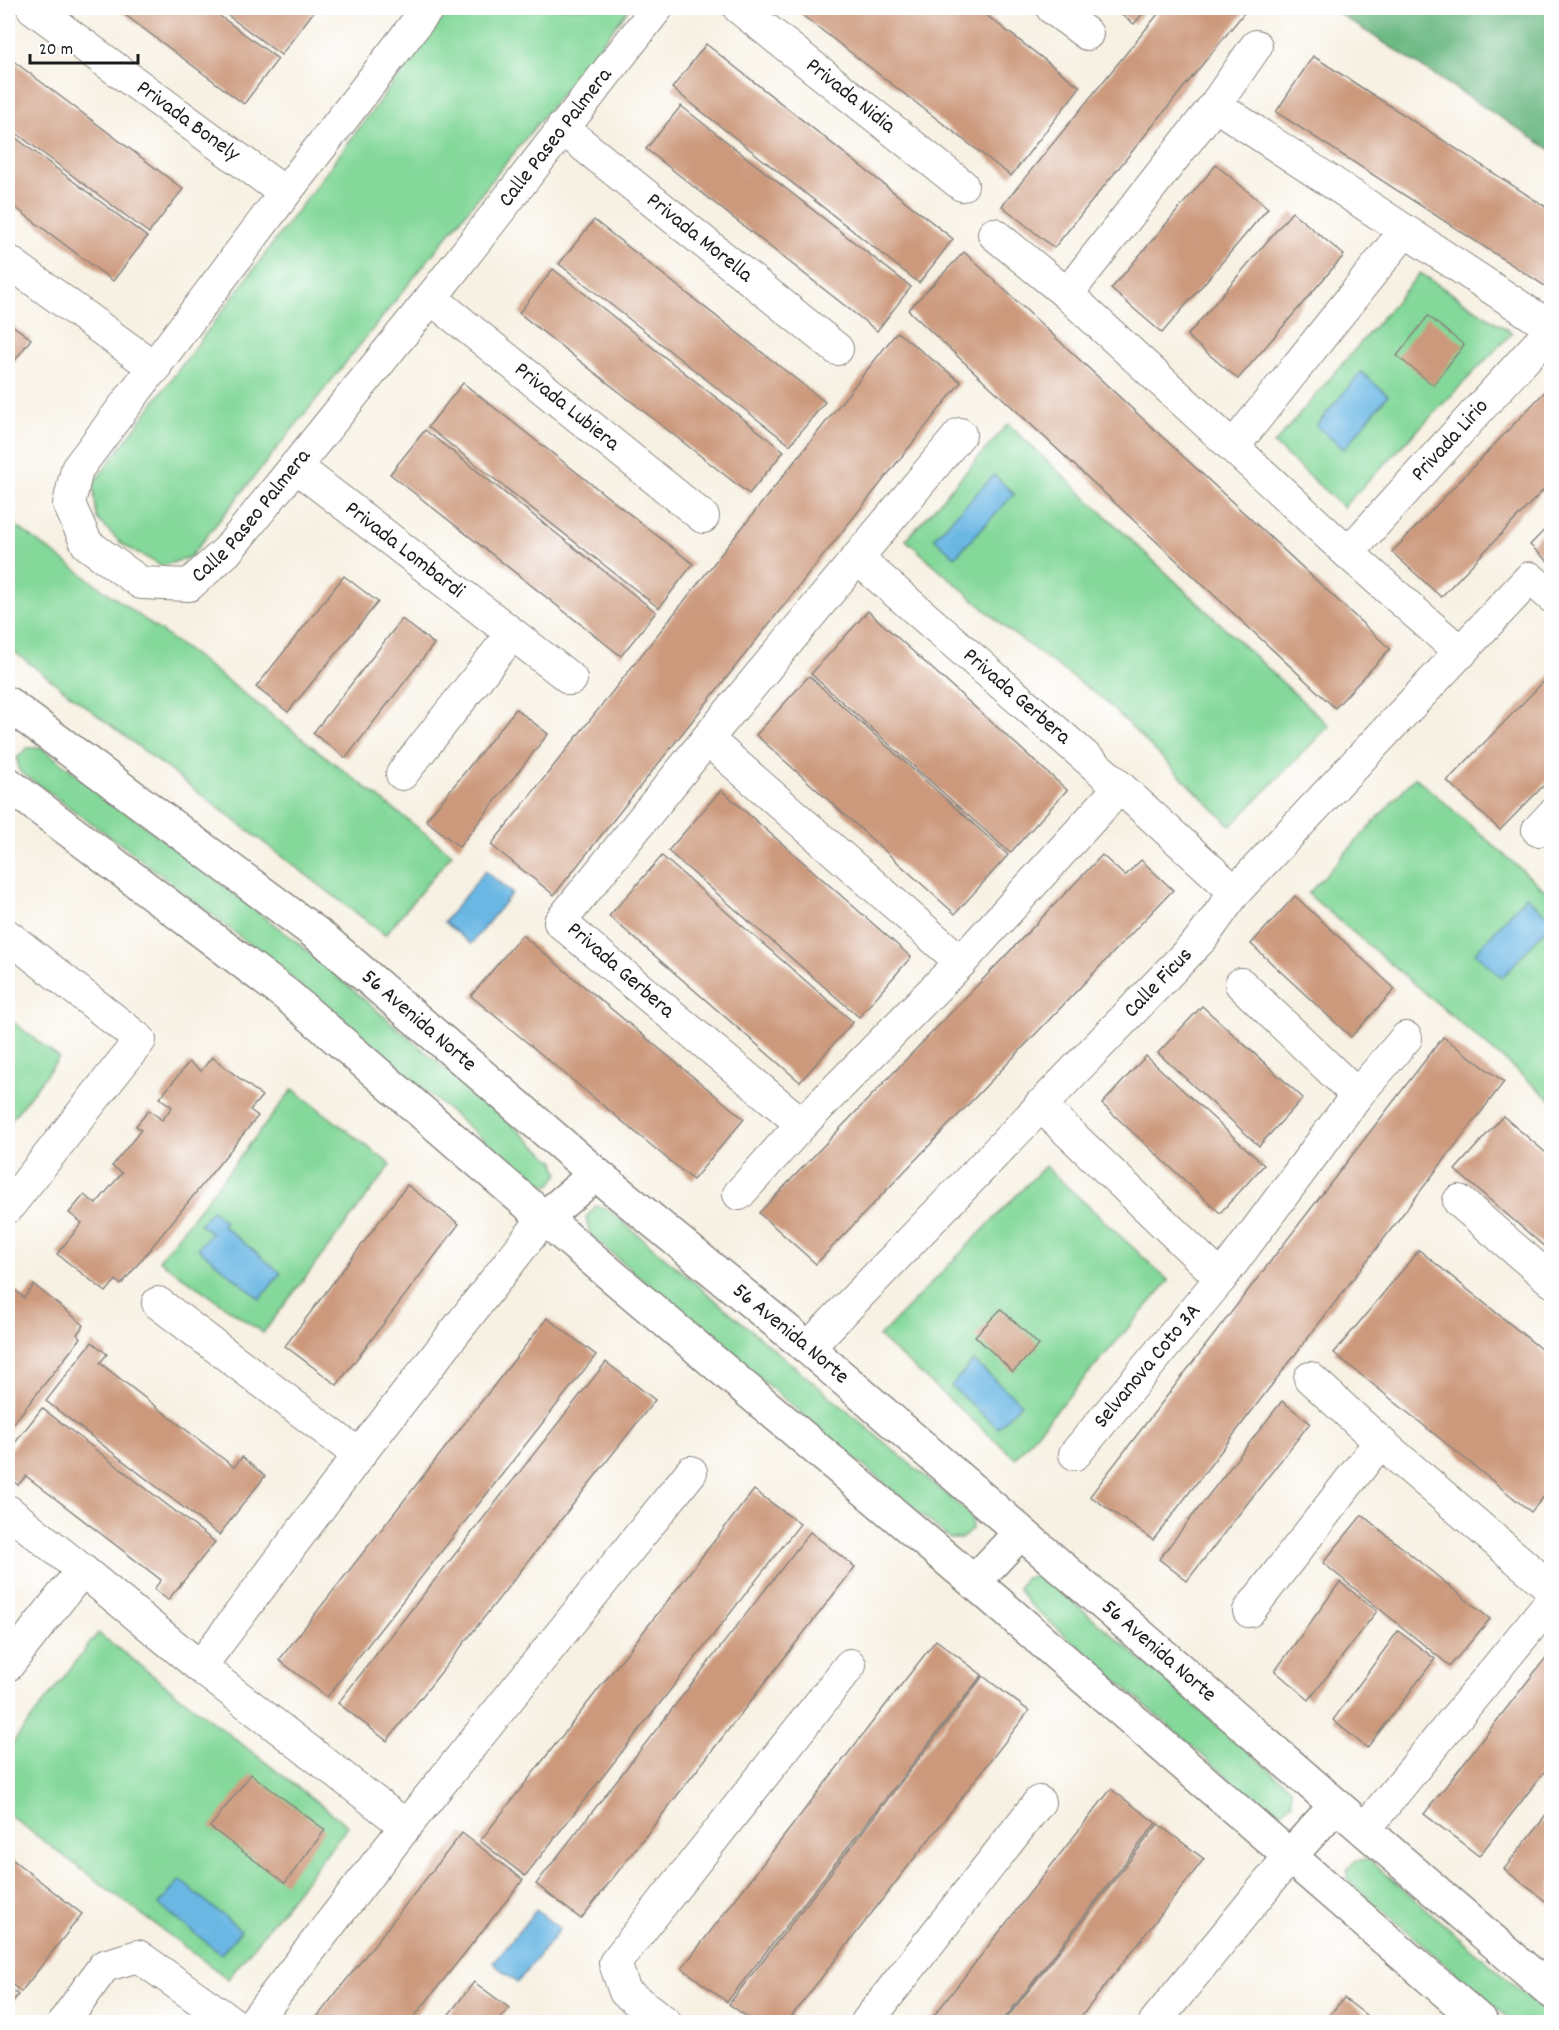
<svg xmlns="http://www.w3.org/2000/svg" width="1559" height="2030" font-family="Dekko,sans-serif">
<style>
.green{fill:#83d89a;stroke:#507a5b;stroke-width:1.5}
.forest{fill:#6ab882;stroke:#436a4f;stroke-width:1.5}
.water{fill:#6ab7e4;stroke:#436a80;stroke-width:1.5}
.building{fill:#cc997b}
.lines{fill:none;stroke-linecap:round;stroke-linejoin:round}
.street-casing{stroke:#8a8680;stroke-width:34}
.secondary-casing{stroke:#8a8680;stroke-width:36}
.street{stroke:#fff;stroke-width:32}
.secondary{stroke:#fff;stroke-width:33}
.labels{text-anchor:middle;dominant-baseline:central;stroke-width:4.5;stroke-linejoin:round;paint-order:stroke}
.street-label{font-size:22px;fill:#1c1c1c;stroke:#fff}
</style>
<rect width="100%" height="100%" fill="#fff"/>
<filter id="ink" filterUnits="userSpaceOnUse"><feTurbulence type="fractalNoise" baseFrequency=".0167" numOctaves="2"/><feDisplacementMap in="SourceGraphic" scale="12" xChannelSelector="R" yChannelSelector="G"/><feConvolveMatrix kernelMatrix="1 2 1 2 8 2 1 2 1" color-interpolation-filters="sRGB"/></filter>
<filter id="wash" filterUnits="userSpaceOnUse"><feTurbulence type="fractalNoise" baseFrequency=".008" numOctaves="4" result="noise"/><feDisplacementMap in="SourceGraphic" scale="24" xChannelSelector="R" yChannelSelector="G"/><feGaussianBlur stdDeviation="1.35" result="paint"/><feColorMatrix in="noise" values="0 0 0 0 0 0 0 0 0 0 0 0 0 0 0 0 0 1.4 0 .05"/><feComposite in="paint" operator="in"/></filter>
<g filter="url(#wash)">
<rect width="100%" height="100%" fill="#f7f1e3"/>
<!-- green -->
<g class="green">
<polygon points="449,8 630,8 190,557 162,566 123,545 97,519 93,484"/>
<polygon points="1420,273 1512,333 1343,507 1274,444"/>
<polygon points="1008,424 1329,726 1231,826 1104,700 1008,630 906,540"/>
<polygon points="8,520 199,659 452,854 385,935 8,647"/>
<polygon points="27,748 42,748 292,938 555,1162 559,1174 550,1185 535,1183 272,962 126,848 19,771 17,758"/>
<polygon points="1415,777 1546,891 1551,886 1551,1100 1308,894"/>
<polygon points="8,1018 59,1058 8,1124"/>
<polygon points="293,1089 391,1165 263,1333 159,1260"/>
<polygon points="1045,1166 1169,1281 1015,1458 879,1337"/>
<polygon points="596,1206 606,1208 972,1516 972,1529 962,1539 950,1539 590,1235 586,1217"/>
<polygon points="1037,1575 1049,1581 1291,1788 1292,1802 1281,1812 1266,1811 1027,1602 1018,1588 1025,1578"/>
<polygon points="98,1633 348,1826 228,1979 8,1814 8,1749"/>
<polygon points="1356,1860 1369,1860 1551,2017 1551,2022 1513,2022 1347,1880 1347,1869"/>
</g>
<!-- forest -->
<polygon class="forest" points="1330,8 1551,8 1551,150"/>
<!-- water -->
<g class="water">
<polygon points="1361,372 1388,395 1344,449 1316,426"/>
<polygon points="994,475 1014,494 955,557 934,538"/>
<polygon points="485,871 512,893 471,944 444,922"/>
<polygon points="1526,896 1551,919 1551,923 1502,978 1475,953"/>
<polygon points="212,1210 225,1221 222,1225 281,1273 260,1299 198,1248 211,1233 200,1224"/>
<polygon points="973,1361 1021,1403 998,1428 951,1386"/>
<polygon points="180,1880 241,1930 221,1954 159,1905"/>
<polygon points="536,1910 560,1929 517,1983 493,1963"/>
</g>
<g id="blocks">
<!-- building -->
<g class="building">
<polygon points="116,8 209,8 278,59 244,104"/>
<polygon points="218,8 311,8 315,10 281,55"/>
<polygon points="793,8 977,8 1080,87 1011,176"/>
<polygon points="1112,8 1147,8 1134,24"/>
<polygon points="1163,8 1248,8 1054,248 1002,206"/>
<polygon points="706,44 953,239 919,283 672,88"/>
<polygon points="1313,56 1552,211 1552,282 1548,288 1276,112"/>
<polygon points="8,57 183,189 149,233 8,127"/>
<polygon points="681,106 911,287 877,331 646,149"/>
<polygon points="8,132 147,237 113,281 8,202"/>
<polygon points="1216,165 1268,208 1162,333 1111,289"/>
<polygon points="1292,212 1344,255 1238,379 1187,336"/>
<polygon points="594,220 825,402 790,445 559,264"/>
<polygon points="964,252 1390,649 1335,708 908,310"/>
<polygon points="553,269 784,451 749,494 519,313"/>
<polygon points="1428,316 1464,345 1433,385 1397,356"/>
<polygon points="8,322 31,339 8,370"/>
<polygon points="897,332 961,382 554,895 491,845"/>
<polygon points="463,383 693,564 659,608 428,427"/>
<polygon points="1552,384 1552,481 1441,597 1392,552"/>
<polygon points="425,430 656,612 621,656 390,474"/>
<polygon points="1552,522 1552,565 1530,545"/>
<polygon points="344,576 378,602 288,712 256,687"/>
<polygon points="868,611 1067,790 1010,853 811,674"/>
<polygon points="402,619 434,644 346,758 313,733"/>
<polygon points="1552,673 1552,777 1500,830 1447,781"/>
<polygon points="809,676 1008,855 955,914 756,735"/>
<polygon points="516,709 548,734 459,847 426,820"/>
<polygon points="721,790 911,957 859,1017 668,851"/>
<polygon points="1102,855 1125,876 1141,860 1173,890 816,1264 759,1213"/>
<polygon points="662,856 853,1022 800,1082 609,916"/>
<polygon points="1295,896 1395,989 1351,1037 1251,944"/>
<polygon points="522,935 744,1119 693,1180 471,996"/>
<polygon points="1202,1006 1303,1098 1259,1146 1158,1053"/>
<polygon points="1443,1037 1504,1082 1153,1540 1090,1496"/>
<polygon points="1146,1056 1264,1165 1220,1213 1102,1104"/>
<polygon points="212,1057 262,1096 250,1110 258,1116 121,1285 116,1280 106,1292 57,1254 82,1223 69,1213 84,1195 96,1204 122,1173 112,1166 141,1130 136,1126 149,1110 162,1120 172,1107 160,1098 189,1062 201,1071"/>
<polygon points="1503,1116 1552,1158 1552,1253 1455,1170"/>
<polygon points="407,1185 459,1224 337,1385 285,1346"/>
<polygon points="1419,1250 1552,1358 1552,1487 1531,1512 1334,1353"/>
<polygon points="34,1285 84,1325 77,1334 81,1338 8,1430 8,1290 11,1286 24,1298"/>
<polygon points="1001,1309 1039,1345 1013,1372 975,1336"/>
<polygon points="547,1318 596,1355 327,1697 279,1660"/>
<polygon points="92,1342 107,1354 100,1363 234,1467 242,1457 265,1476 219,1535 46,1401"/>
<polygon points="606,1362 655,1400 387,1741 338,1703"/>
<polygon points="1282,1401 1310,1423 1187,1581 1159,1559"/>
<polygon points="42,1408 215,1542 168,1600 154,1589 161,1580 26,1476 18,1485 8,1477 8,1452"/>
<polygon points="754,1490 800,1524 525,1876 480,1841"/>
<polygon points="1362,1515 1490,1619 1450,1666 1323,1563"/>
<polygon points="810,1532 855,1567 581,1919 536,1884"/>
<polygon points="1340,1582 1377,1611 1309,1700 1275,1671"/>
<polygon points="1398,1631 1435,1659 1367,1748 1333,1720"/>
<polygon points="936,1640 982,1675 727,2002 682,1968"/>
<polygon points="1552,1650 1552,1762 1479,1856 1424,1814"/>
<polygon points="983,1676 1029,1711 787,2022 754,2022 729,2004"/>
<polygon points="251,1774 325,1830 285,1883 210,1827"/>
<polygon points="1111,1789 1156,1823 1002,2022 929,2022"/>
<polygon points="1552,1808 1552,1906 1504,1869"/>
<polygon points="1158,1824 1204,1859 1077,2022 1004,2022"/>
<polygon points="462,1833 523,1880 410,2022 324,2022 317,2017"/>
<polygon points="8,1856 82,1914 21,1992 8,1981"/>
<polygon points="474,1982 509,2008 498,2022 443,2022"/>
<polygon points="8,1986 18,1995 8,2008"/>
<polygon points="1344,1998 1375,2022 1323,2022"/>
</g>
</g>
</g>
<g filter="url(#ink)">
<use href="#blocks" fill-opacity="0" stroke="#8a8680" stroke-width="1.5"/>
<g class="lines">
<defs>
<g id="street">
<path id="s1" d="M33 8 285 193"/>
<path id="s2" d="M428 8 285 193 77 469 69 504 87 544 141 583 189 585 227 551 431 298 657 8"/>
<path id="s3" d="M739 8 962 185"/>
<polyline points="1052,8 1087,34"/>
<polyline points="1215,105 1552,328"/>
<path id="s4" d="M562 128 837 349"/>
<polyline points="994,234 1067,294 1348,553 1461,653"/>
<polyline points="8,261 155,368"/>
<polyline points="1067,294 1215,105 1256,46"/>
<path id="s5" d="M431 298 703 517"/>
<polyline points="1233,447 1405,231"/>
<path id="s6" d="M295 466 571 679"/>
<path id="s7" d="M1348 553 1552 329"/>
<path id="s8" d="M858 559 1120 787 1235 892"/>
<polyline points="707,739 961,962"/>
<polyline points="402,774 512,634"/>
<polyline points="1538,830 1552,815"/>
<polyline points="8,936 140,1040 8,1207"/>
<polyline points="1241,984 1357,1095"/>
<polyline points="1040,1105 1221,1278"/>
<polyline points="802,1124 560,922 707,739 960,434"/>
<polyline points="739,1194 802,1124 961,962 1120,787"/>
<polyline points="1459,1201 1552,1281"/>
<polyline points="158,1303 359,1455"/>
<path id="s9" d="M808 1348 1202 938 1235 892 1530 578 1552 597"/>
<polyline points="1310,1378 1380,1442 1552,1589"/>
<path id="s10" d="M1075 1454 1221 1278 1357 1095 1406 1038"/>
<polyline points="8,1511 82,1570"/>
<polyline points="1249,1611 1380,1442"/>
<polyline points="8,1665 82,1570 200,1667 406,1826"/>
<polyline points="200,1667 359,1455 544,1218"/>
<polyline points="1364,1830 1552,1600"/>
<polyline points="64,2022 104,1966 138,1956 231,2022"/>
<polyline points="254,2022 406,1826 691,1472"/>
<polyline points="665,2022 625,1992 615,1963 850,1665"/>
<polyline points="867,2022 1039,1802"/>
<polyline points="1155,2022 1290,1856"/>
</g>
<g id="secondary">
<path id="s11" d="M8 704 321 937 596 1174 808 1348 1552 1992"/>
<polyline points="8,784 288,996 544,1218 974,1582 1481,2022"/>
<polyline points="544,1218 596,1174"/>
<polyline points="974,1582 1020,1533"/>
<polyline points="1290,1856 1336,1805"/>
</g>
</defs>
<!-- street casing -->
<use href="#street" class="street-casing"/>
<!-- secondary casing -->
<use href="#secondary" class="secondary-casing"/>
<!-- street -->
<use href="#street" class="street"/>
<!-- secondary -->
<use href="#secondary" class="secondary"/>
</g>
</g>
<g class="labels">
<!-- street labels -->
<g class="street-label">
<text stroke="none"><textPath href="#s3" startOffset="142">Privada Nidia</textPath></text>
<text stroke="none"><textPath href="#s1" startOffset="192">Privada Bonely</textPath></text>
<text stroke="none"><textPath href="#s2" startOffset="1353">Calle Paseo Palmera</textPath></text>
<text stroke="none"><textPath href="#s4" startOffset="176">Privada Morella</textPath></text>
<text stroke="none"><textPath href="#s5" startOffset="174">Privada Lubiera</textPath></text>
<text stroke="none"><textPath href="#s7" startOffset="152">Privada Lirio</textPath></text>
<text stroke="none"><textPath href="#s2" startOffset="867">Calle Paseo Palmera</textPath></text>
<text stroke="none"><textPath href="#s6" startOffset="138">Privada Lombardi</textPath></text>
<text stroke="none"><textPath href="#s8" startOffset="210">Privada Gerbera</textPath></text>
<text transform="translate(620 971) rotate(41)">Privada Gerbera</text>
<text stroke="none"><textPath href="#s9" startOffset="506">Calle Ficus</textPath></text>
<text stroke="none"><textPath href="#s11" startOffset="519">56 Avenida Norte</textPath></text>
<text stroke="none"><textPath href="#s11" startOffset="1005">56 Avenida Norte</textPath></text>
<text stroke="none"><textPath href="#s10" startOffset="114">Selvanova Coto 3A</textPath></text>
<text stroke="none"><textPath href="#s11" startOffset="1491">56 Avenida Norte</textPath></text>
</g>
</g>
<!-- margin -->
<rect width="1559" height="2030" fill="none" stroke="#fff" stroke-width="30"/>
<!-- scale -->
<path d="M30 54v9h108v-9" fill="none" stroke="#1c1c1c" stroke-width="3"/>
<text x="39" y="54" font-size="18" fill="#1c1c1c" stroke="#ffffff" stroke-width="4.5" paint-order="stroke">20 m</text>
</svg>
